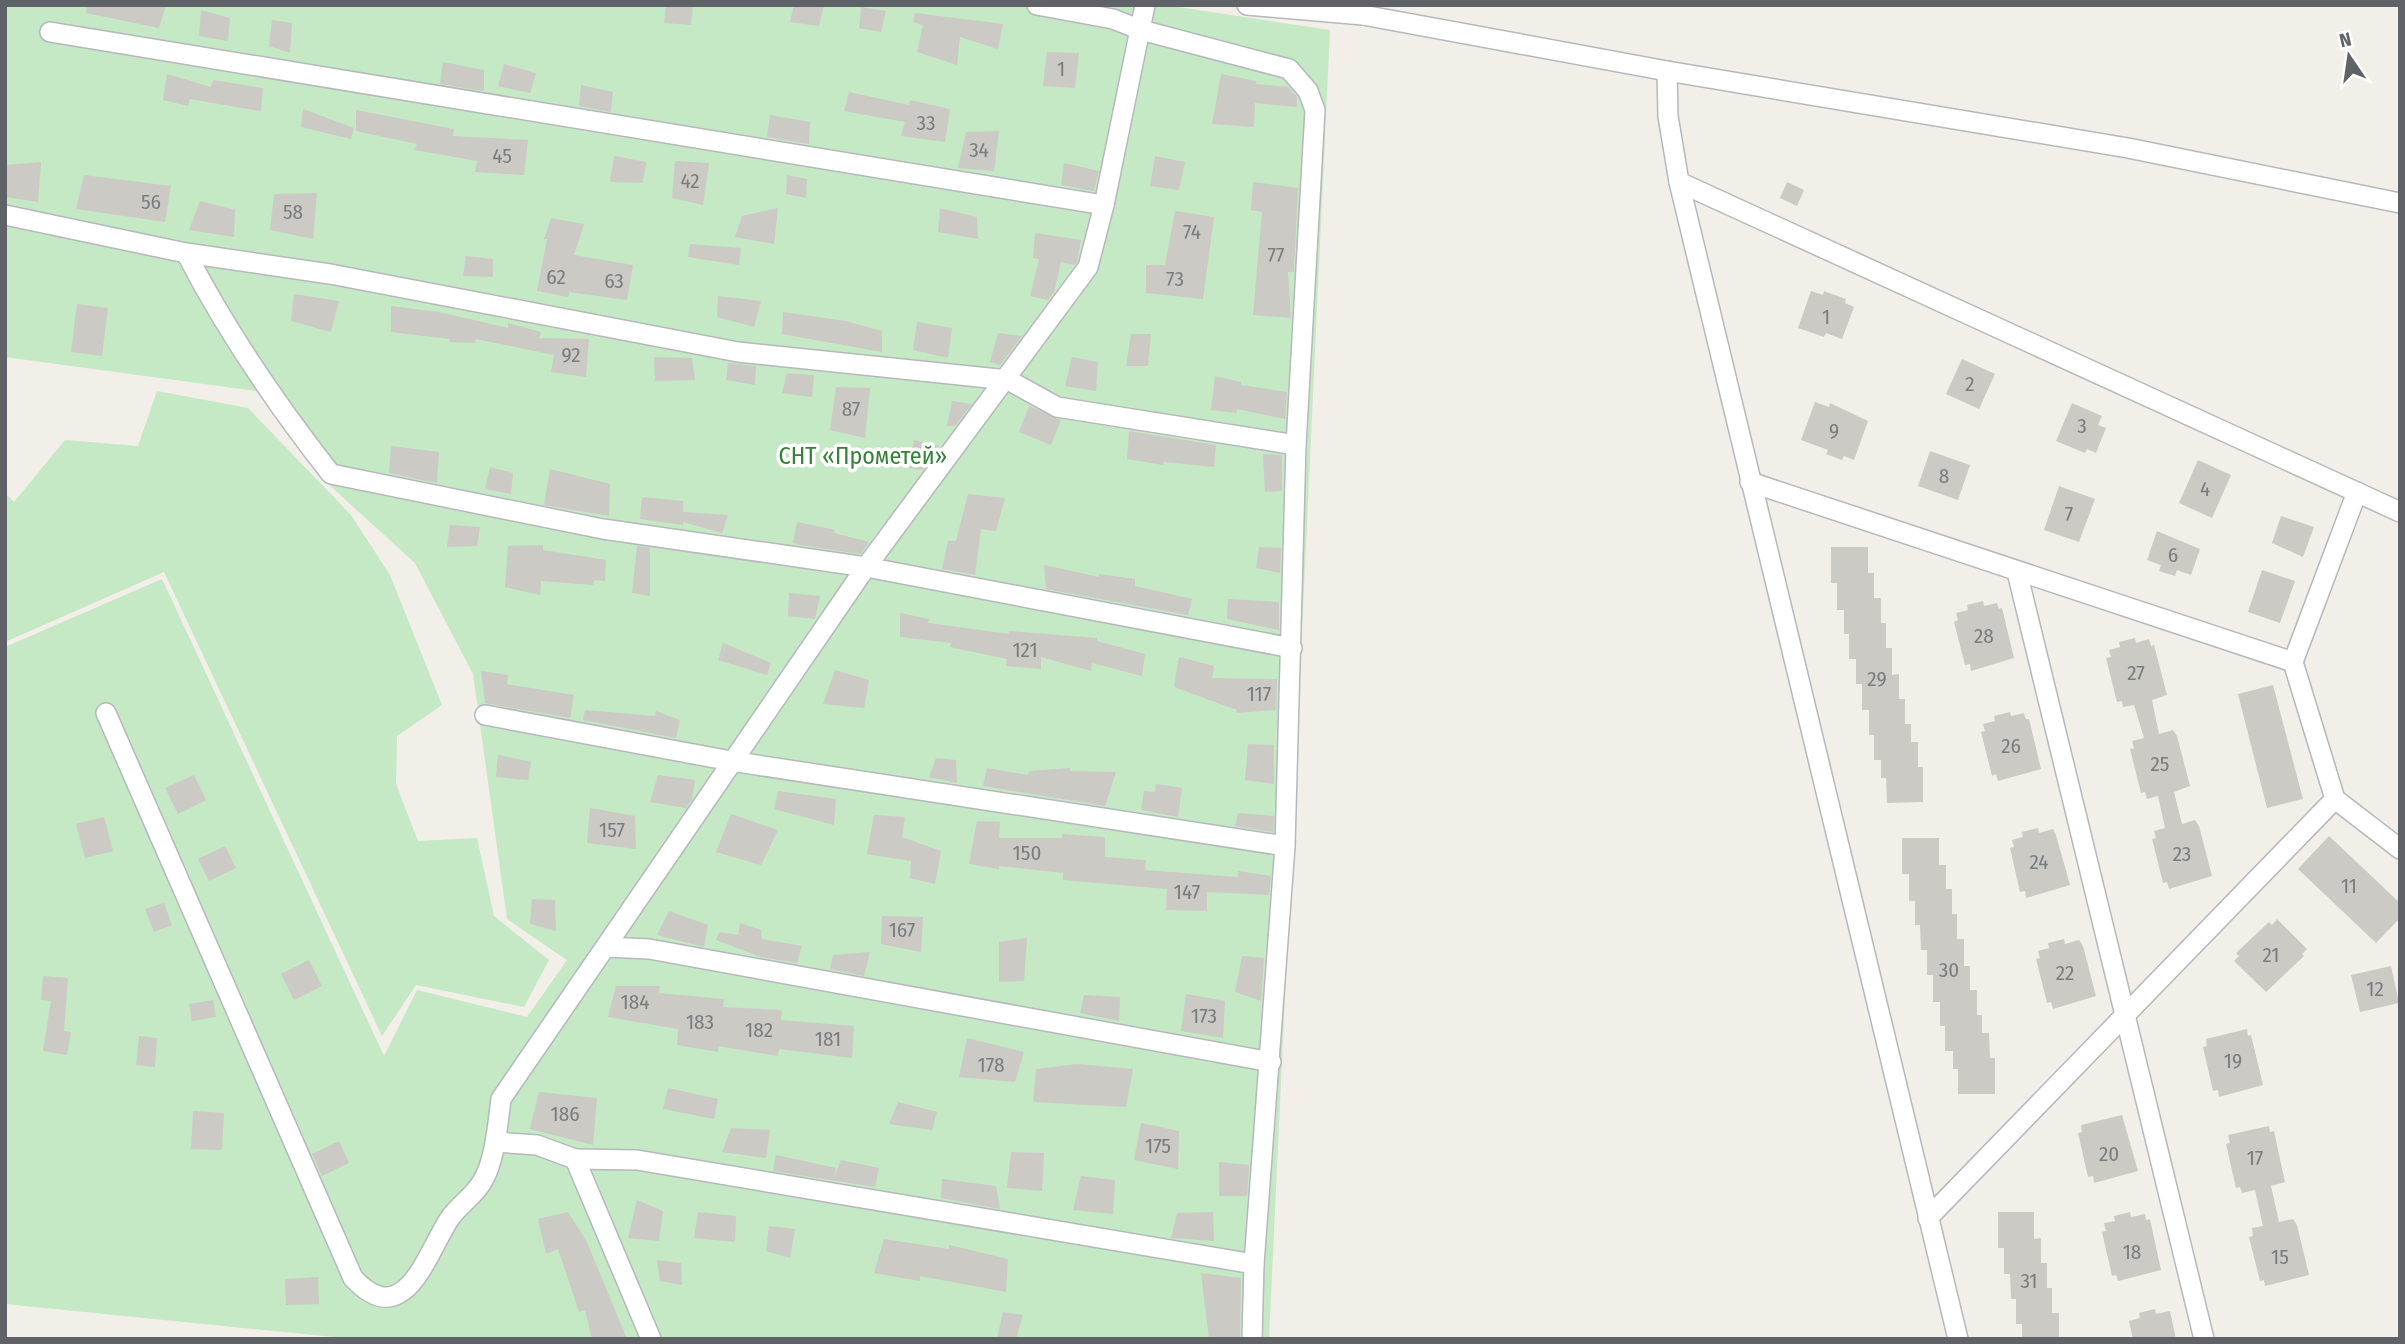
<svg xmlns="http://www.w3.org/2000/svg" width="2405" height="1344" font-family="'Fira Sans Condensed',sans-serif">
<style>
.green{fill:#c5e8c5}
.building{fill:#cccac5}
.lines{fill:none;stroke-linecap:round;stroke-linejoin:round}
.street-casing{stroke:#b5b8bc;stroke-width:22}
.street{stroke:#fff;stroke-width:19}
.labels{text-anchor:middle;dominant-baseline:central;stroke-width:7;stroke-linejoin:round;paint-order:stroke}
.number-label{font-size:21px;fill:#7a7d7f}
.park-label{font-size:24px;fill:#348238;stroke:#fff}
</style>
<rect width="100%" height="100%" fill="#f1efe8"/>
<!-- green -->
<g class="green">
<polygon points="5,5 1165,5 1330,30 1269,1339 354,1339 5,1304 5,647 162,579 384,1056 417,990 527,1017 567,960 507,919 473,674 415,563 327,483 256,391 5,357"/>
<polygon points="157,391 248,408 351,515 390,575 442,705 397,736 396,784 418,841 477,838 494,916 549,960 524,1007 416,985 382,1036 164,572 5,642 5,493 14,502 65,440 138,446"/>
</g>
<!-- building -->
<g class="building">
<polygon points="87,5 166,5 159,28 86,13"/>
<polygon points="666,5 693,5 691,25 664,23"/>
<polygon points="794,5 824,5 819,26 790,22"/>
<polygon points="861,7 886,11 881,32 859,28"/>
<polygon points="201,10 230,18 228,41 199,36"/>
<polygon points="915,13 1003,24 998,49 960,37 957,65 917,52 923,25 913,22"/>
<polygon points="272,20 292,23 290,53 269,46"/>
<polygon points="1047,52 1079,53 1075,88 1043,86"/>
<polygon points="443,62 484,70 484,91 440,84"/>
<polygon points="504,64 536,73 530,93 498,86"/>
<polygon points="167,74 211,87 213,80 263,88 261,111 190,99 188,106 163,100"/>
<polygon points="1221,74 1256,81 1256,84 1288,87 1297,97 1297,107 1255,103 1254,127 1212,124"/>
<polygon points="581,85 613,92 611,112 579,106"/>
<polygon points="849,92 909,105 910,100 950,109 945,142 901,136 905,122 844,111"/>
<polygon points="303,109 354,128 351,139 301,127"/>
<polygon points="356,110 454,129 453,136 528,140 524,175 475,172 477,161 415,150 417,144 356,131"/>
<polygon points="770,115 810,122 809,144 767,137"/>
<polygon points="999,131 994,171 958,168 966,132"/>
<polygon points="614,156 647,162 642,183 610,182"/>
<polygon points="1155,156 1185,162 1179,190 1150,186"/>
<polygon points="675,161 709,163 703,205 672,198"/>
<polygon points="41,162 38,202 5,197 5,165"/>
<polygon points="1064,163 1099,171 1094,191 1061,185"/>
<polygon points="84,175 171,186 165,222 76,209"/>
<polygon points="787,175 807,179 806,198 786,194"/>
<polygon points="1253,182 1298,188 1294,272 1288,272 1291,318 1253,315 1262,212 1251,210"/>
<polygon points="1787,182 1804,190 1797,206 1780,198"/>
<polygon points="317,193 313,239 270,230 274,194"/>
<polygon points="200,201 235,210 234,237 189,230"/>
<polygon points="778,208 774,244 735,237 742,216"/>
<polygon points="940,208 977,217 978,239 938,232"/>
<polygon points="1175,211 1214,217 1203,299 1146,293 1146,265 1165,265"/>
<polygon points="551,218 584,224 574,255 633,265 627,300 569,292 568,297 537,291 547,239 544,239"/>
<polygon points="1035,233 1081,240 1077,262 1075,265 1061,262 1054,292 1048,300 1030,296 1039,259 1033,258"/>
<polygon points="690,244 741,248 739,265 688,257"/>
<polygon points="466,256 493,259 493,277 463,276"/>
<polygon points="1811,291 1823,295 1824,291 1846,299 1845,303 1854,307 1842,339 1826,333 1824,337 1798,328"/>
<polygon points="294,294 339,301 331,332 291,321"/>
<polygon points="718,296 761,301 754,327 717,317"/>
<polygon points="77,304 108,308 102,356 71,352"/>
<polygon points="391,306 439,312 508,328 508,323 541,332 539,338 589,339 586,377 551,372 554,355 476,339 475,343 449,342 450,339 391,332"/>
<polygon points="783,312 846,321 882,331 882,352 782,334"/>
<polygon points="917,322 952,328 948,358 913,350"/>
<polygon points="998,333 1022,336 1000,365 990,362"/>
<polygon points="1131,334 1151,334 1148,366 1126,366"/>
<polygon points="654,357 692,358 695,380 655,381"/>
<polygon points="1072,357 1098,362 1096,391 1065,386"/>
<polygon points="1962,359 1995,374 1979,409 1946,394"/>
<polygon points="728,363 756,366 755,385 726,380"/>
<polygon points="787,373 814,375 812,397 782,393"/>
<polygon points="1215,376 1241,382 1241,385 1287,392 1285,419 1237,409 1236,413 1211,410"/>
<polygon points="836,387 870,388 865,438 830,430"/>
<polygon points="952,401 972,404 955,426 947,426"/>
<polygon points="1815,402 1829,407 1830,403 1868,421 1854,460 1844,456 1842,460 1826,454 1828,450 1801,440"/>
<polygon points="2072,403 2102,416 2098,425 2106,428 2096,453 2087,449 2085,453 2056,441"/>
<polygon points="1029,406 1061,420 1051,445 1019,432"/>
<polygon points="1129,431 1216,445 1214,467 1164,462 1163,465 1127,459"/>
<polygon points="914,440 939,446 923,470 909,468"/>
<polygon points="391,446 439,452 437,483 389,473"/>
<polygon points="1930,451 1970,465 1958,500 1918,486"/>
<polygon points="1263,454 1282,455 1282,491 1265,492"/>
<polygon points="2198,460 2231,475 2212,518 2179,503"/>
<polygon points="490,467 513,473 511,494 485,489"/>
<polygon points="550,469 610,484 609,516 544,505"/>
<polygon points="2059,486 2095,499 2079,542 2044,530"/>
<polygon points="968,494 1005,498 996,531 981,529 975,575 942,569 948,541 956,541"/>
<polygon points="642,497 683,501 683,512 728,515 722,533 683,522 683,525 640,519"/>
<polygon points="2281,516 2314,527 2303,557 2272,543"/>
<polygon points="797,522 835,530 834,533 869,542 861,554 800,545 793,543"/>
<polygon points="450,525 480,527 477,546 447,547"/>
<polygon points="2157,531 2200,549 2191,575 2177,570 2175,576 2159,571 2161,565 2147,560"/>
<polygon points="543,545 543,550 606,560 605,581 594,580 593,585 541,581 540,595 505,587 508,546"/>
<polygon points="637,546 650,548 650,596 632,593"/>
<polygon points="1259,547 1281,548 1280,573 1256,568"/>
<polygon points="1831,547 1868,547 1868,573 1874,573 1874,598 1881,598 1881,623 1886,623 1886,648 1892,648 1892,675 1899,674 1899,699 1905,699 1905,724 1911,724 1911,742 1918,742 1918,767 1923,767 1923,802 1887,803 1886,778 1881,778 1881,760 1874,760 1874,735 1869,735 1869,710 1862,710 1862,684 1856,684 1856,659 1849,659 1849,634 1844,634 1844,610 1837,610 1837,583 1831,583"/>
<polygon points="1044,565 1099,577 1099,574 1135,579 1135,586 1192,599 1188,615 1046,589"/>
<polygon points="2262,570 2295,581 2280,623 2248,612"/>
<polygon points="789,593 820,596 815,619 788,616"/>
<polygon points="1228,599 1279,602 1279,630 1227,619"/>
<polygon points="1983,601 1984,606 1997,603 1999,609 2002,608 2014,658 1971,671 1970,664 1965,665 1954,622 1958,620 1956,613 1968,610 1967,605"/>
<polygon points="900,613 929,619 928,623 1009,634 1009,631 1097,638 1097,641 1145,654 1142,676 1092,663 1091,671 1041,657 1041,669 1006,666 1007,659 950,647 951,643 900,637"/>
<polygon points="2135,638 2136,643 2149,639 2151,646 2154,645 2167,695 2152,700 2159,734 2173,730 2177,736 2190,786 2174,792 2182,824 2195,820 2199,826 2212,876 2169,889 2167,882 2163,883 2152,839 2156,838 2154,831 2165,828 2158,796 2147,799 2145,792 2141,793 2130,749 2134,748 2132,741 2144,738 2134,705 2123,707 2122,701 2117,702 2106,658 2111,657 2109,650 2120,647 2119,642"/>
<polygon points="723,643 771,663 767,675 718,660"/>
<polygon points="1179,657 1214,666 1212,678 1277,679 1276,710 1236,713 1237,710 1174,687"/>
<polygon points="835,670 869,680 864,708 823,704"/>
<polygon points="481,671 508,675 507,684 574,695 570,718 485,703"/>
<polygon points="2273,685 2303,799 2267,808 2238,694"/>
<polygon points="585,710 655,716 656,711 680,720 676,738 583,720"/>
<polygon points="2010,712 2011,716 2024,713 2026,719 2029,719 2041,769 1998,781 1996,774 1992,776 1981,732 1985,731 1983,724 1995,721 1994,716"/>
<polygon points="1248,744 1274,745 1274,784 1245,780"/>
<polygon points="498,755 531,762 528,780 496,777"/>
<polygon points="936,758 956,760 957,783 929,777"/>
<polygon points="987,768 1028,775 1029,771 1070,768 1070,771 1116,772 1105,806 983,786"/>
<polygon points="194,775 206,800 178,814 165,788"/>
<polygon points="658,775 695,780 692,799 686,808 650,802"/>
<polygon points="1156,784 1182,788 1178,817 1141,810 1144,791 1155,792"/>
<polygon points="778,791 836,799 834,825 774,809"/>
<polygon points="590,808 635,816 636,849 587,843"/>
<polygon points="1238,813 1274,816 1273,832 1235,826"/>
<polygon points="731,814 778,830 761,865 716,852"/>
<polygon points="874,815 905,817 902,837 941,851 935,884 910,878 911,861 867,854"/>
<polygon points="104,817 113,851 85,858 76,824"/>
<polygon points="977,821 1000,822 999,838 1062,838 1062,834 1105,837 1105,857 1146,860 1145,870 1238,877 1238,871 1271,876 1269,895 1207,892 1207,911 1166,910 1167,889 1063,880 1063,873 999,866 999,869 969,864"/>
<polygon points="2038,828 2039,833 2053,829 2056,835 2070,885 2026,898 2025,891 2020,892 2010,848 2014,847 2012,840 2023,837 2022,832"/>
<polygon points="2329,836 2400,903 2400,918 2376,943 2298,869"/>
<polygon points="1902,838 1939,838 1939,865 1946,865 1946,889 1952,889 1952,914 1957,914 1957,939 1964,939 1964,966 1970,966 1970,990 1977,990 1977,1015 1982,1015 1982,1033 1989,1033 1990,1058 1995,1058 1995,1094 1958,1094 1958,1069 1953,1069 1953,1051 1945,1051 1945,1026 1940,1026 1940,1002 1933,1002 1933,975 1927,975 1927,950 1921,950 1920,925 1915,925 1915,901 1909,901 1909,874 1902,874"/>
<polygon points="225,846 236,868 209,881 198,859"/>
<polygon points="532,899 555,900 556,931 530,924"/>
<polygon points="164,903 172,925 154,932 145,909"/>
<polygon points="669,911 708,925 704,947 657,935"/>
<polygon points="882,916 923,917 921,952 881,944"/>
<polygon points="2277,919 2307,949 2302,954 2304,956 2266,992 2234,961 2239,956 2236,953 2269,922 2272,925"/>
<polygon points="740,923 761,930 762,939 802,946 797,963 761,957 716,940 719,932 738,935"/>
<polygon points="1027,938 1024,981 999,982 999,942"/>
<polygon points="2064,939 2065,944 2079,940 2083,946 2096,996 2053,1009 2051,1002 2047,1003 2036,959 2040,958 2038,951 2049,948 2048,943"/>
<polygon points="870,952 864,976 830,969 833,955"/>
<polygon points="1242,956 1264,958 1261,1001 1235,992"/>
<polygon points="309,960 322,986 294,1000 281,974"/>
<polygon points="2391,966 2399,1003 2360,1012 2351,975"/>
<polygon points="43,976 68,978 64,1031 71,1032 67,1055 43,1051 51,1001 41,1000"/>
<polygon points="616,986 660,986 659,993 724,999 723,1007 782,1010 781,1020 854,1026 852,1058 779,1049 778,1056 718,1046 718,1052 677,1045 678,1029 608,1017"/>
<polygon points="1186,994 1225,1001 1223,1038 1181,1031"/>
<polygon points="1084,995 1120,997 1119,1021 1080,1013"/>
<polygon points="213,1000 216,1017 192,1021 189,1004"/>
<polygon points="2247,1029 2248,1036 2251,1035 2263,1085 2219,1097 2218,1090 2213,1091 2203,1047 2207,1046 2206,1039"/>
<polygon points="139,1036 157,1038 155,1067 136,1065"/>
<polygon points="967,1038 1024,1052 1015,1082 959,1077"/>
<polygon points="1077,1064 1133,1069 1126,1107 1033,1102 1036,1069"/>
<polygon points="668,1088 718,1099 714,1119 663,1109"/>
<polygon points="539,1092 597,1098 593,1145 530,1129"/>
<polygon points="898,1102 937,1112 932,1130 889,1124"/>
<polygon points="193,1111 224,1113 222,1150 191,1149"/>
<polygon points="2122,1115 2138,1171 2094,1183 2093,1176 2088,1177 2078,1133 2082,1132 2081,1125"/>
<polygon points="1141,1123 1179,1131 1178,1169 1134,1160"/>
<polygon points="2269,1126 2270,1132 2274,1131 2285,1182 2271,1186 2279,1222 2293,1219 2297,1225 2309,1275 2265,1286 2264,1280 2260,1281 2249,1237 2253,1236 2252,1228 2263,1226 2255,1190 2242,1193 2240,1187 2236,1188 2226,1144 2230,1143 2228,1135"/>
<polygon points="731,1128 770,1130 766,1158 722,1152"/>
<polygon points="339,1141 349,1163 322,1176 312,1154"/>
<polygon points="1011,1152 1044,1153 1042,1191 1007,1188"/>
<polygon points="776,1155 836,1168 834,1178 841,1160 879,1168 875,1187 773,1171"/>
<polygon points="1219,1162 1249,1165 1247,1196 1219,1196"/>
<polygon points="1081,1176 1115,1180 1113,1214 1073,1210"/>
<polygon points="942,1179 996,1186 1000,1209 941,1198"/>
<polygon points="637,1200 663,1211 659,1241 628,1238"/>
<polygon points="568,1212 586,1240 627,1339 592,1339 585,1310 579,1312 558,1249 546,1254 538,1219"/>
<polygon points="698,1212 736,1216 735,1242 694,1238"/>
<polygon points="1213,1212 1214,1241 1171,1238 1177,1213"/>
<polygon points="1998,1212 2034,1212 2034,1239 2041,1238 2041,1263 2047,1263 2047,1288 2052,1288 2052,1313 2059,1313 2059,1339 2022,1339 2022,1324 2016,1324 2016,1299 2011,1299 2010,1274 2004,1274 2004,1248 1998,1248"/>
<polygon points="2130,1212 2131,1217 2145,1214 2146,1220 2150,1219 2161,1270 2118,1281 2116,1275 2112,1276 2102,1232 2106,1231 2104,1223 2115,1221 2114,1216"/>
<polygon points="769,1226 795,1229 790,1258 766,1251"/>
<polygon points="884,1239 949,1249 949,1245 1008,1259 1006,1292 920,1276 920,1281 874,1273"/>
<polygon points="657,1260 681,1263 682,1285 660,1281"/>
<polygon points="1201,1273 1241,1278 1240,1339 1209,1339"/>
<polygon points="318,1277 319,1304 286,1305 285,1279"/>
<polygon points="2155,1309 2156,1314 2170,1311 2176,1339 2133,1339 2129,1321 2140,1318 2139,1313"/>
<polygon points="1003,1312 1023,1315 1016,1339 997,1339"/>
</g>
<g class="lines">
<defs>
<g id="street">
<polyline points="1247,5 1363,15"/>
<polyline points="1359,5 1363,15 1667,71 2128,148 2400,203"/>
<polyline points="50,32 1104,205"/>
<polyline points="1667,71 1668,116 1679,182 1958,1339"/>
<polyline points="1679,182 2400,512"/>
<polyline points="5,215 186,253 330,274 738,352 1008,380 1057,407 1296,445 1315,110 1308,91 1289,69 1141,30 1113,19 1037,5"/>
<path d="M186 253C227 332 276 404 331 474L603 529 866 567 1292 648"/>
<polyline points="1750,482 2293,662 2335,799 1928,1218"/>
<polyline points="2017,572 2204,1339"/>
<polyline points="2293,662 2357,492"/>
<path d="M106 713 353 1278C405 1334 427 1252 450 1218 459 1205 474 1196 482 1182 495 1162 498 1122 501 1099L866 567 1088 267 1104 205 1145 5"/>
<polyline points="485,715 731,761 1285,846"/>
<polyline points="2335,799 2400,849"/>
<polyline points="607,947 649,949 1271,1062"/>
<polyline points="495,1142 537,1145 575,1159 651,1339"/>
<polyline points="575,1159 637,1160 1254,1264"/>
<polyline points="1252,1339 1254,1264 1285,846 1296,445"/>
</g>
</defs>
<!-- street casing -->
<use href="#street" class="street-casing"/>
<!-- street -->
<use href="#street" class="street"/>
</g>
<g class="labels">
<!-- number labels -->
<g class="number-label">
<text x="1061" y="69">1</text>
<text x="926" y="123">33</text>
<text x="979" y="150">34</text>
<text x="502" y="156">45</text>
<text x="690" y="181">42</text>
<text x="151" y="202">56</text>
<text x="293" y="212">58</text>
<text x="1192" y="232">74</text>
<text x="1276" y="255">77</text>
<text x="556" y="277">62</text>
<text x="1175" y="279">73</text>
<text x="614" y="281">63</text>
<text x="1826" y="317">1</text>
<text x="571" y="355">92</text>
<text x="1970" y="384">2</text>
<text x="851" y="409">87</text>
<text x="2082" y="426">3</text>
<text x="1834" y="431">9</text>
<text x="1944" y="476">8</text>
<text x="2205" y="489">4</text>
<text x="2069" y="514">7</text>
<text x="2173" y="555">6</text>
<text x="1984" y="636">28</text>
<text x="1025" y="650">121</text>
<text x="2136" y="673">27</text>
<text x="1877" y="679">29</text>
<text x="1259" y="694">117</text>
<text x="2011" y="746">26</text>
<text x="2160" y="764">25</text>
<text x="612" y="830">157</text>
<text x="1027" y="853">150</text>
<text x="2182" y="854">23</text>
<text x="2039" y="862">24</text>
<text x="2349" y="886">11</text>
<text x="1187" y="892">147</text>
<text x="902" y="930">167</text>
<text x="2271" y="955">21</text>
<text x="1949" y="970">30</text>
<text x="2065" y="973">22</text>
<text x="2375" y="989">12</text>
<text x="635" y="1002">184</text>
<text x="1204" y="1016">173</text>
<text x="700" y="1022">183</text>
<text x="759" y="1030">182</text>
<text x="828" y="1039">181</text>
<text x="2233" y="1061">19</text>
<text x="991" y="1065">178</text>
<text x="565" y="1114">186</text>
<text x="1158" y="1146">175</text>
<text x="2109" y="1154">20</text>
<text x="2255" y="1158">17</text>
<text x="2132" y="1252">18</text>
<text x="2280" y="1257">15</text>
<text x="2029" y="1281">31</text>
</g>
<!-- park labels -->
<g class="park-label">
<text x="863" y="456">СНТ «Прометей»</text>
</g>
</g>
<!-- border -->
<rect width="2405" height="1344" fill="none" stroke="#5f6368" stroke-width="14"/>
<!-- north arrow -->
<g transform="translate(2349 56) rotate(347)" stroke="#ffffff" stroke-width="5" paint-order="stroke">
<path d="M0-5L12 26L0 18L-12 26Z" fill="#5f6368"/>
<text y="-10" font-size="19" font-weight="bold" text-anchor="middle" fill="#5f6368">N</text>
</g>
</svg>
